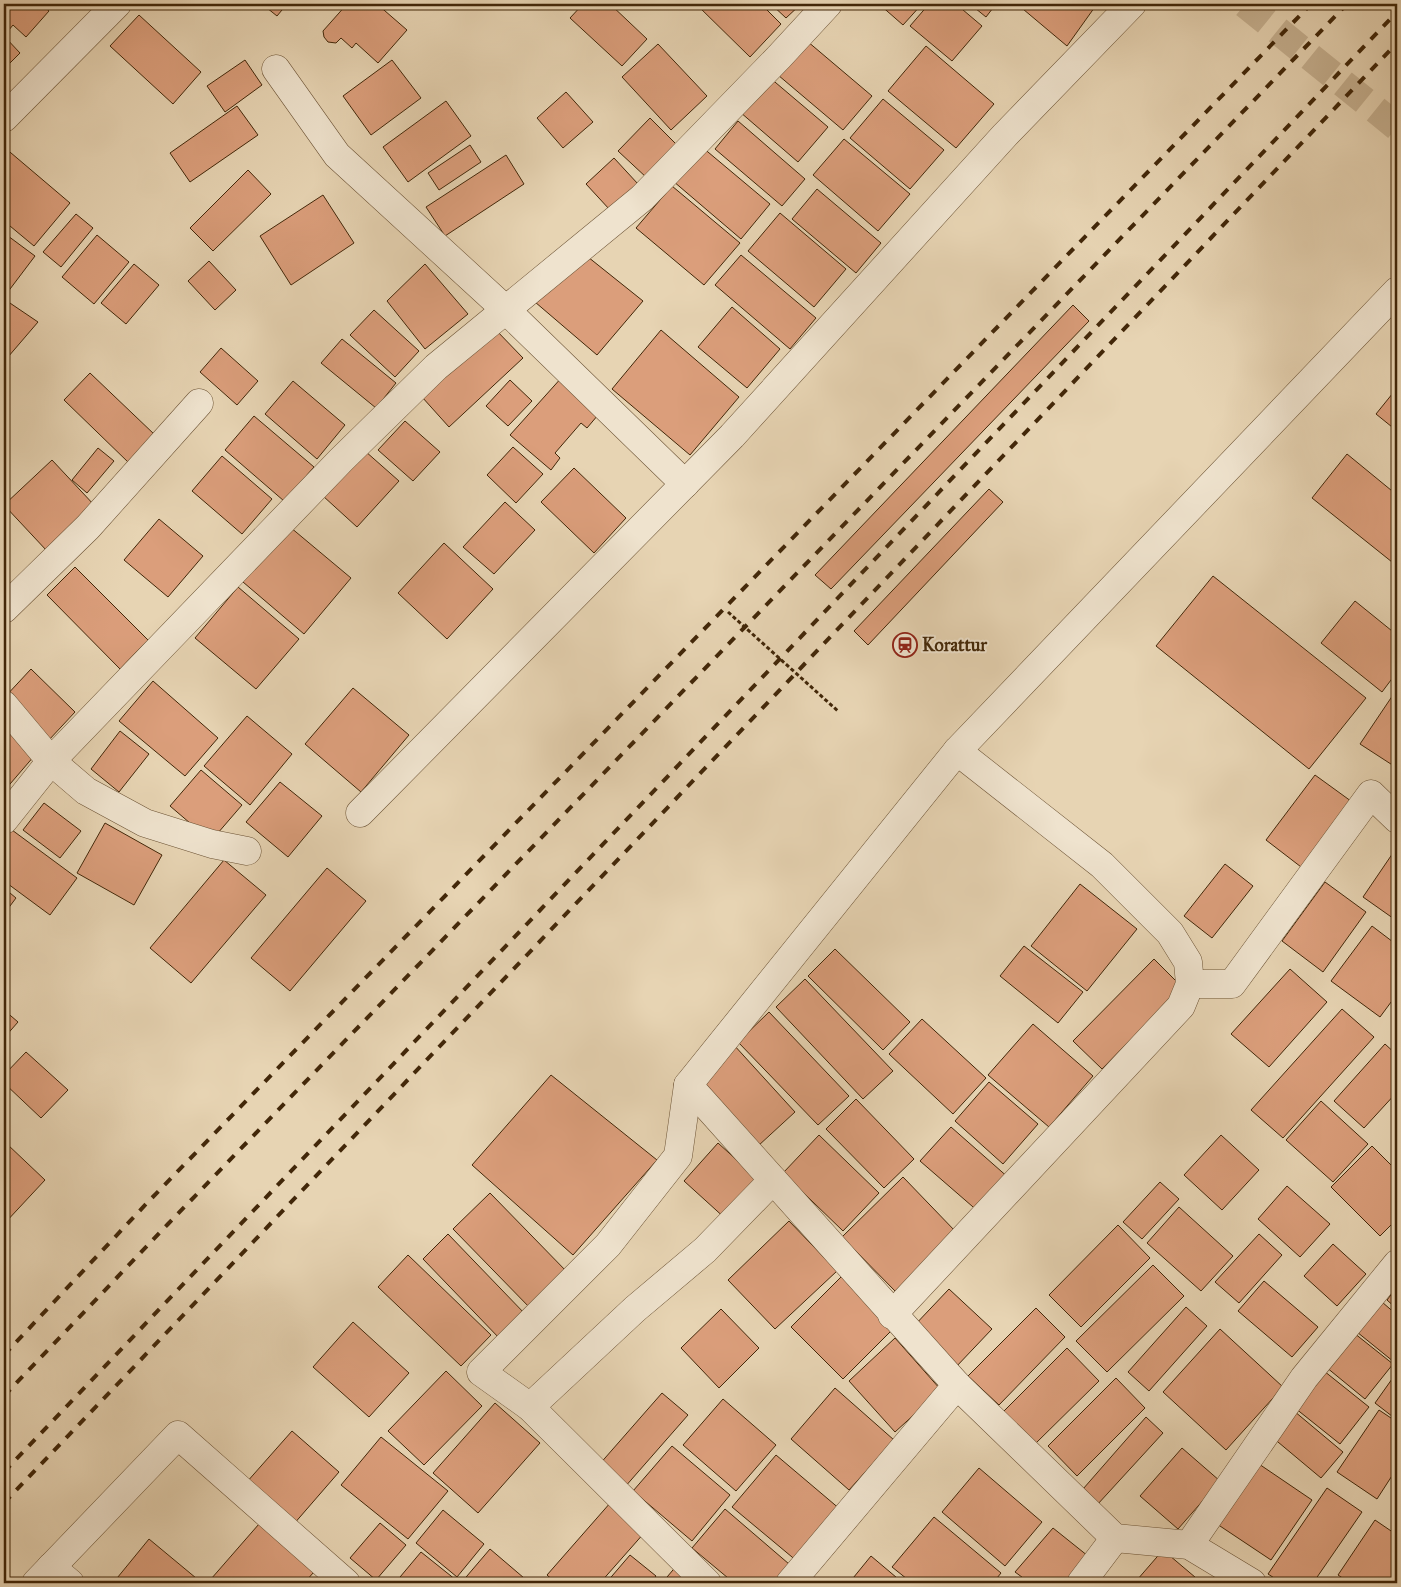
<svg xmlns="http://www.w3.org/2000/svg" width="1401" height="1587" font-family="'IM FELL Great Primer',serif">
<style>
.building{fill:#db9e7b;stroke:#422709}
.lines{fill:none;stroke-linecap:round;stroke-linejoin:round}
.minor-tunnel{stroke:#c6b191;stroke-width:28;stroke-dasharray:28 14;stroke-linecap:butt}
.minor-casing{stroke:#6b5234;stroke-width:29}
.minor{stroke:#efe3ce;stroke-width:28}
.rail{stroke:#422709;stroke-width:4;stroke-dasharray:9 9;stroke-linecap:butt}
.path-bridge{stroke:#422709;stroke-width:3;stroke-dasharray:4 2.5;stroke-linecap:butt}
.labels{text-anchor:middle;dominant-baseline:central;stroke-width:4;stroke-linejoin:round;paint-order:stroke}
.poi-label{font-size:18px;font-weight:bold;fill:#422709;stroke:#efe3ce;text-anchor:start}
</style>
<rect width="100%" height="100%" fill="#e7d4b3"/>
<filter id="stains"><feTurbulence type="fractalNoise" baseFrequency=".004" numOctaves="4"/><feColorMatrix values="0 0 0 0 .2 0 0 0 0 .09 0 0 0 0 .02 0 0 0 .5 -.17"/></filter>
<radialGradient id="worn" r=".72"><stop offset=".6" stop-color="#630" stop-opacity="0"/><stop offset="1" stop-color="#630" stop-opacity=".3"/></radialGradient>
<!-- building -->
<g class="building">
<polygon points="4,4 41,4 49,11 26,37 13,25 8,31 4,27"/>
<polygon points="262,4 287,4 277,16"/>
<polygon points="347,4 377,4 407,30 378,63 356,43 352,48 341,38 336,43 328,42 324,37 323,31"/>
<polygon points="583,4 610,4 647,39 622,66 570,18"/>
<polygon points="696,4 761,4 781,24 750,57"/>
<polygon points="771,4 801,4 786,18"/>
<polygon points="879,4 922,4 903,25"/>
<polygon points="929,4 956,4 982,26 952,61 910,26"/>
<polygon points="970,4 996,4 986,17"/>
<polygon points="1017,4 1097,4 1067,46"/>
<polygon points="139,15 201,72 173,104 110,46"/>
<polygon points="4,36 20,53 4,69"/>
<polygon points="807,41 872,96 843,130 778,75"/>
<polygon points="658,44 707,96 671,130 622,77"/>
<polygon points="926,46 994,104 956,148 888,91"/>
<polygon points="245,60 262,85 225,112 207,86"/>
<polygon points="392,60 421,98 371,135 343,96"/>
<polygon points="769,77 828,127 798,162 740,112"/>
<polygon points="566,92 593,122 563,148 537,118"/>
<polygon points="883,99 944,150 910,189 850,138"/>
<polygon points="446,101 471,136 408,182 383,147"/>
<polygon points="237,106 258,135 190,182 170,153"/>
<polygon points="650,118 678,146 647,178 618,151"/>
<polygon points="738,121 805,179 782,206 715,149"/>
<polygon points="844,139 910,194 878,231 813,175"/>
<polygon points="470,145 481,162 439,190 428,173"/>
<polygon points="4,147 70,203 34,246 4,221"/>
<polygon points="702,147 770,204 741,239 673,181"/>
<polygon points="506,155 524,184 445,236 426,207"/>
<polygon points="614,158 638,184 610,210 586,184"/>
<polygon points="248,170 271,194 213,251 190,228"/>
<polygon points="672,186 740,243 704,285 636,228"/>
<polygon points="817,189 881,243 856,273 792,219"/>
<polygon points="323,195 354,243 291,285 260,236"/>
<polygon points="780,213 846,269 814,307 748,251"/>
<polygon points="76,214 93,228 61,267 43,252"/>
<polygon points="4,233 35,256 4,297"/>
<polygon points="97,235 129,262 94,304 62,277"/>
<polygon points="741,255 816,318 790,349 715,285"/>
<polygon points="588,257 643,301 597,355 535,302"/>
<polygon points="209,261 236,290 215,310 188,281"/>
<polygon points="134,264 159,285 126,324 101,303"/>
<polygon points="425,264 468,314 425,349 387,301"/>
<polygon points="4,299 38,322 8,357 4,353"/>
<polygon points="1073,305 1089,321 831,589 815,575"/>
<polygon points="732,307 780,349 747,388 698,347"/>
<polygon points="374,310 419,351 395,377 350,335"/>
<polygon points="494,328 523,358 449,427 422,397"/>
<polygon points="661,330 739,397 690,455 612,389"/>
<polygon points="342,339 396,383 376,408 321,363"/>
<polygon points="221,348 258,381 237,405 200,372"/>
<polygon points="90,373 155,435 129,463 64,400"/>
<polygon points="563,376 598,415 587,428 581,423 555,453 560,458 551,470 510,435"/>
<polygon points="510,380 532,401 508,426 486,406"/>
<polygon points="293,381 345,425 317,459 265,414"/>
<polygon points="1397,388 1397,431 1376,414"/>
<polygon points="254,416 314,467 284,501 225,450"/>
<polygon points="405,421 440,452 413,481 378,450"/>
<polygon points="513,447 543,474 516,503 487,475"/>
<polygon points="98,448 114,461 87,493 72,480"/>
<polygon points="365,451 399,481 357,527 323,496"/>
<polygon points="1347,454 1397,495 1397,566 1312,498"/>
<polygon points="222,456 272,499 242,534 192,491"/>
<polygon points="52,460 95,506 47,551 4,505"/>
<polygon points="574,468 626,518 594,553 541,502"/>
<polygon points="989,489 1003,502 868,645 854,631"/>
<polygon points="505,502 535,530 494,574 463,547"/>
<polygon points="159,519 203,556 168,597 124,560"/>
<polygon points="290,527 351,578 304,634 243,582"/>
<polygon points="444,543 493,589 447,639 398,593"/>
<polygon points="75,567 148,640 120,669 47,595"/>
<polygon points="1213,576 1366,698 1309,769 1156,646"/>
<polygon points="238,587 299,639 256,689 195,638"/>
<polygon points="1355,601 1397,635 1397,672 1382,692 1321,643"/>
<polygon points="31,669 75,712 48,741 4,698"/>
<polygon points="153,681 218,738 185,776 119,721"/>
<polygon points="353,688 409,735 361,792 305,744"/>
<polygon points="1397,689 1397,768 1360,744"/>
<polygon points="247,716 292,754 250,805 204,766"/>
<polygon points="5,730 35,755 4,791 4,732"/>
<polygon points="120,731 149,754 119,792 91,769"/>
<polygon points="201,770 242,805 211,841 170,806"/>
<polygon points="1315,775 1355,804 1305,870 1266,840"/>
<polygon points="280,782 322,816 288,857 246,822"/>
<polygon points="44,803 81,831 60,858 23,830"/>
<polygon points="105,823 162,855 134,905 77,873"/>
<polygon points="12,830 77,878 50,915 4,881 4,841"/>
<polygon points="1397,847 1397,921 1363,897"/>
<polygon points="224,860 266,895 191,983 150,948"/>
<polygon points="1225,864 1253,886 1212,938 1184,916"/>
<polygon points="327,868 366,901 290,991 251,958"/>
<polygon points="1325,882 1366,912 1323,972 1282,941"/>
<polygon points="1080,884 1137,929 1087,991 1031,946"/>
<polygon points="4,888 16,898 4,914"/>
<polygon points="1372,926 1397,945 1397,994 1380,1017 1331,981"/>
<polygon points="1024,946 1083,992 1058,1023 1000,976"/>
<polygon points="835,949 910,1022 883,1050 808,976"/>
<polygon points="1154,959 1182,987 1102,1069 1073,1041"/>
<polygon points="1290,969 1327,1002 1269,1067 1231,1034"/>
<polygon points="805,979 893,1071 863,1099 776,1007"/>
<polygon points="1342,1009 1374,1037 1283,1138 1251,1110"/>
<polygon points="4,1010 18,1022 4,1038"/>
<polygon points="769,1012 849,1096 818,1125 738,1042"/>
<polygon points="922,1019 986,1078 953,1114 889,1054"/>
<polygon points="1033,1024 1093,1076 1049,1127 988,1075"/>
<polygon points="733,1044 795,1112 758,1146 696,1079"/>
<polygon points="1385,1044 1397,1055 1397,1092 1364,1128 1334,1101"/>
<polygon points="26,1052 68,1090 41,1118 4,1083 4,1075"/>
<polygon points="551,1075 657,1160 573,1255 472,1165"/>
<polygon points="989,1082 1038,1124 1003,1164 955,1121"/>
<polygon points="856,1099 914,1159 884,1188 826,1129"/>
<polygon points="1321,1101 1368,1144 1333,1182 1286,1140"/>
<polygon points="951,1127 1010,1179 980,1213 920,1161"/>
<polygon points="819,1135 879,1193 843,1231 783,1173"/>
<polygon points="1221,1135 1259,1170 1222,1210 1184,1175"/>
<polygon points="718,1143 761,1182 727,1220 684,1181"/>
<polygon points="7,1144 45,1180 4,1224 4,1147"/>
<polygon points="1372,1146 1397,1171 1397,1219 1380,1236 1331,1187"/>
<polygon points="903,1177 956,1232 896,1292 842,1237"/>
<polygon points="1160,1182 1179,1199 1142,1239 1123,1222"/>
<polygon points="1287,1186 1330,1224 1300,1257 1258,1219"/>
<polygon points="490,1193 569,1274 532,1310 453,1229"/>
<polygon points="1179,1207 1233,1256 1201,1291 1147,1243"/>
<polygon points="789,1221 837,1271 775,1329 728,1280"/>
<polygon points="1118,1225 1150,1258 1081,1327 1049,1295"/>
<polygon points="448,1234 526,1315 501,1340 423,1259"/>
<polygon points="1259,1234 1282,1255 1239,1303 1215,1282"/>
<polygon points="1333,1244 1366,1274 1337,1306 1304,1276"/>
<polygon points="408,1255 491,1335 461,1366 378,1287"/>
<polygon points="1153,1265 1184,1296 1107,1372 1076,1341"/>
<polygon points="842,1276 894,1328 843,1379 791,1327"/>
<polygon points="1264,1281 1318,1327 1292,1357 1238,1311"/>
<polygon points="1397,1287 1397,1309 1387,1300"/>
<polygon points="949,1289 992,1329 955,1368 912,1328"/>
<polygon points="1382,1302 1397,1315 1397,1359 1394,1362 1357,1332"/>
<polygon points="1186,1307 1207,1326 1149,1391 1128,1372"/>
<polygon points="1036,1308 1065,1337 999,1405 968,1376"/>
<polygon points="721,1309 759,1348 719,1388 681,1348"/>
<polygon points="353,1322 409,1373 369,1417 313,1367"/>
<polygon points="1220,1329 1283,1387 1226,1450 1163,1392"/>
<polygon points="1354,1333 1393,1364 1365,1399 1326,1367"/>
<polygon points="895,1338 941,1390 895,1432 849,1381"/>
<polygon points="1067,1348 1099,1381 1035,1444 1003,1412"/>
<polygon points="446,1371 482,1406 424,1465 388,1431"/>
<polygon points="1324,1371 1369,1407 1340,1444 1295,1408"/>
<polygon points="1397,1372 1397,1420 1375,1403"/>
<polygon points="1116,1378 1145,1408 1077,1476 1048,1446"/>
<polygon points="835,1388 894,1440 849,1490 791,1439"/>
<polygon points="662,1393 688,1415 624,1488 598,1466"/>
<polygon points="723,1399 776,1445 736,1491 683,1445"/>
<polygon points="495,1403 540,1443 478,1513 433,1473"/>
<polygon points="1379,1410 1397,1422 1397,1468 1377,1499 1337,1472"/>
<polygon points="1294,1411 1343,1452 1321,1478 1272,1437"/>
<polygon points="1146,1417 1163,1433 1097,1505 1083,1489"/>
<polygon points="292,1431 339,1472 293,1525 246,1483"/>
<polygon points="381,1437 448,1491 408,1539 341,1485"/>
<polygon points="672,1446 730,1495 692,1541 633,1491"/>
<polygon points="1182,1448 1220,1481 1178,1529 1140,1496"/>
<polygon points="776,1455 841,1510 798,1562 732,1507"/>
<polygon points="1256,1462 1312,1500 1271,1560 1214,1522"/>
<polygon points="979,1468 1042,1522 1005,1566 942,1512"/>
<polygon points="1327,1488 1362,1512 1313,1583 1282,1583 1268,1574"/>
<polygon points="611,1502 645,1532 600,1583 556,1583 547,1575"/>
<polygon points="725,1509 789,1564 773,1583 734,1583 692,1548"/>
<polygon points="443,1510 484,1544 457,1577 416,1543"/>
<polygon points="934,1517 1001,1573 993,1583 912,1583 892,1567"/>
<polygon points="1375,1520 1397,1535 1397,1573 1390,1583 1350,1583 1338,1575"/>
<polygon points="380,1523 406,1545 376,1580 350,1558"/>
<polygon points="259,1524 314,1572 304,1583 216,1583 211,1579"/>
<polygon points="1053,1528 1088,1556 1068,1583 1030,1583 1015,1572"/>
<polygon points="149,1539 202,1583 113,1583"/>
<polygon points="490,1549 524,1578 520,1583 461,1583"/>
<polygon points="1163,1550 1202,1583 1141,1583 1137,1580"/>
<polygon points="421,1552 456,1580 453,1583 395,1583"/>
<polygon points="630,1555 656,1576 651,1583 606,1583"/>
<polygon points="871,1556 903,1583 849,1583"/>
<polygon points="678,1564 700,1583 662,1583"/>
</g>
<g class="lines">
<!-- minor-tunnel -->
<polyline class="minor-tunnel" points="1245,4 1397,127"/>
<defs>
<g id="minor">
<polyline points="276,69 337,155 506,310 685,484"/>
<polyline points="4,118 117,4"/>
<polyline points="4,609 88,527 199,403"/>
<polyline points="4,705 51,761 86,791 145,823 212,844 247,851"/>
<polyline points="360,813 732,436 1005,135 1132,4"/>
<polyline points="4,820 51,761 341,460 436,367 642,198 779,57 828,4"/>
<polyline points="1190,984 1232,984 1371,794 1397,819"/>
<polyline points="688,1085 957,1385 1115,1538 1189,1545 1252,1583"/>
<polyline points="892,1315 1181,1006 1190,984 1188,962 1170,933 1102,865 957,751"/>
<polyline points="530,1407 635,1309 705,1250 773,1180"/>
<polyline points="1189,1545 1304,1378 1397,1264"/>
<polyline points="51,1567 70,1583"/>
<polyline points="36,1583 178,1435 346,1583"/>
<polyline points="707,1583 530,1407 481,1372 608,1245 678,1156 688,1085 957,751 1397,291"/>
<polyline points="790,1583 957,1385"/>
<polyline points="1081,1583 1115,1538"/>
</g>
</defs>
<!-- minor casing -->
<use href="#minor" class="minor-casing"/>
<!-- minor -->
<use href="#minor" class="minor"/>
<!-- rail -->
<g class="rail">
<polyline points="4,1355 147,1203 1311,4"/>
<polyline points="4,1396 168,1224 1347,4"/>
<polyline points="4,1472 1397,12"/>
<polyline points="4,1503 1397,43"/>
</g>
<!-- path-bridge -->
<polyline class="path-bridge" points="728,612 839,712"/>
</g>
<!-- icons -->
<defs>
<symbol id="station-ring" viewBox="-11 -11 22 22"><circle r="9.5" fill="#efe3ce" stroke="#8f2418" stroke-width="1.5"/><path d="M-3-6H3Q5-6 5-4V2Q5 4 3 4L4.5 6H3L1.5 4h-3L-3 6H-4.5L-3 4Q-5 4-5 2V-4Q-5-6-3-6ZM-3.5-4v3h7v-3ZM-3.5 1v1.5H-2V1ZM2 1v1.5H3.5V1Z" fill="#8f2418"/></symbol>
</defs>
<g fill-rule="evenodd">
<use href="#station-ring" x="891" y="631" width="28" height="28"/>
</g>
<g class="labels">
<!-- poi labels -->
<g class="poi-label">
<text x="922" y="645">Korattur</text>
</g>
</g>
<!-- margin -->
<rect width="1401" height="1587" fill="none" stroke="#e7d4b3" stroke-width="20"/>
<rect x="5" y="5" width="1391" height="1577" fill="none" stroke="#422709" stroke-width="2.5"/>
<rect x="10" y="10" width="1381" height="1567" fill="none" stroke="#422709"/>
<rect width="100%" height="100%" filter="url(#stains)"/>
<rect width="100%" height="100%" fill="url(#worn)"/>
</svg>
